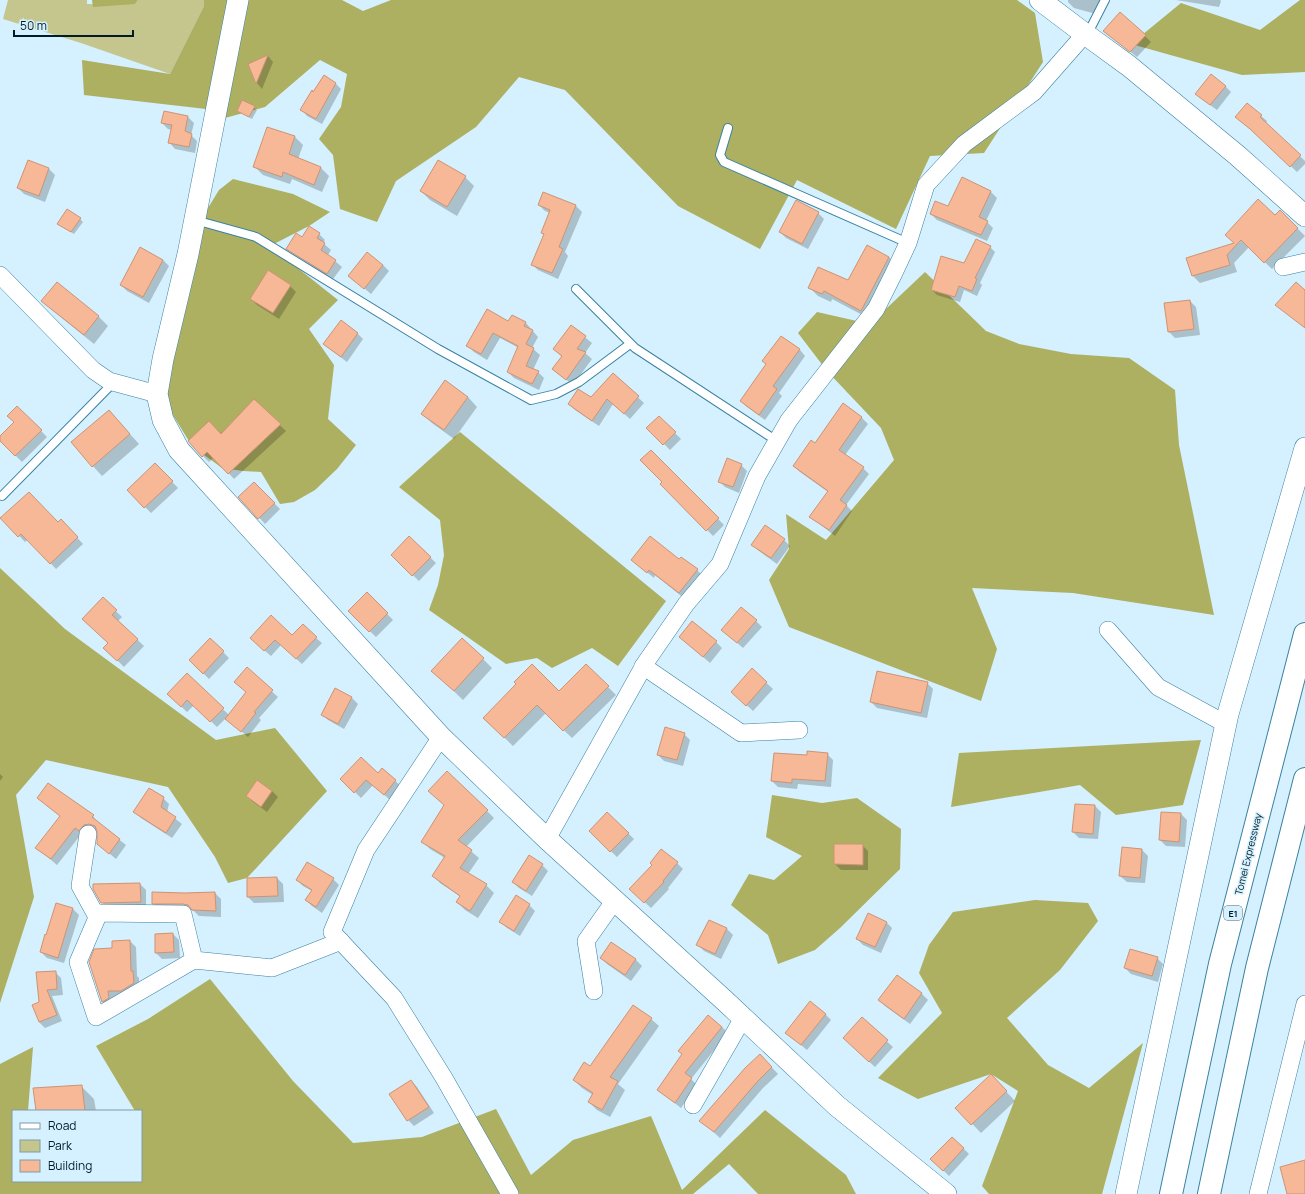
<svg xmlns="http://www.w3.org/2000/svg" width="1305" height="1194" font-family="Manrope,sans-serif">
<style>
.green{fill:#c4c68e}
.forest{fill:#adaf61}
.shadow{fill:#0003}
.building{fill:#f6b896;stroke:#cf9372}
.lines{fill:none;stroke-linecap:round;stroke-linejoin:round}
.service-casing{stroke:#3a82a1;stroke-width:10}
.minor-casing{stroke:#3a82a1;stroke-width:18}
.tertiary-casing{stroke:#3a82a1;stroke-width:22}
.motorway-casing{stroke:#3a82a1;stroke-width:24}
.service{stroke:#fff;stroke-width:8}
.minor{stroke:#fff;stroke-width:17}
.tertiary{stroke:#fff;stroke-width:21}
.motorway{stroke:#fff;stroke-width:22}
.labels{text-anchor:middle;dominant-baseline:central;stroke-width:3;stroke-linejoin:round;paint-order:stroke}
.shield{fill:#d5f0fe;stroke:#405c68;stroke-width:1}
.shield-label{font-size:9px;font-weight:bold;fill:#001c28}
.street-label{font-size:10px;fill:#001c28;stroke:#d5f0fe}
</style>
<rect width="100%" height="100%" fill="#d5f0fe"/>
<!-- green -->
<polygon class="green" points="8,0 87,0 87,4 135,4 138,0 204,0 204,6 170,74 81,43 3,19"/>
<!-- forest -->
<g class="forest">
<polygon points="92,0 138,0 135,4 93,7"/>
<polygon points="204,0 342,0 363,11 391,0 1017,0 1035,13 1043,62 984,153 930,156 896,229 797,180 760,249 678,206 565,90 519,77 476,127 396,181 377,222 340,209 333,155 319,139 341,107 347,74 320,60 265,107 214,121 234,16 206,109 84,95 82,60 170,74 204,6"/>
<polygon points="1300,0 1305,0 1305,72 1242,75 1131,44 1181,3 1260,30"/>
<polygon points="233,179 293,194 330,212 309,226 270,246 338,300 309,329 334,365 328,419 356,445 337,469 315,490 294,502 280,504 261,472 243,471 222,468 192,446 168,407 163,359 200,221 219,190"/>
<polygon points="925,272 986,331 1019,344 1071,354 1129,358 1175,390 1179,445 1214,615 1073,593 972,588 997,649 981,701 789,627 769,580 789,549 786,514 826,540 894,460 881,428 827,371 798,333 817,312 870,324"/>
<polygon points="460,432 666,601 618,666 592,648 552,668 537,658 506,664 429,610 438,585 444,555 440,520 399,487"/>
<polygon points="0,568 65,629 216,740 275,728 327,791 247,878 228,883 215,857 168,787 46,760 16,795 34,897 0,1003"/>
<polygon points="1201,740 1183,805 1116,815 1080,785 951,807 959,753"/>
<polygon points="772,795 822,803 857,798 901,829 900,869 840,928 815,950 778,964 768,935 731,905 749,874 774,880 802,856 766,837"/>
<polygon points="1035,900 1088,903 1098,921 1060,970 1007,1018 1048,1065 1089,1088 1143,1043 1102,1194 989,1194 982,1186 1018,1091 991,1074 918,1099 878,1078 942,1013 919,973 929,945 953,912"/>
<polygon points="210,979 293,1081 353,1143 422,1137 496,1109 531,1175 573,1140 651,1116 682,1190 765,1110 846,1175 856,1194 758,1194 729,1164 693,1194 0,1194 0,1064 33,1047 28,1111 13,1111 13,1181 141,1181 142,1123 141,1111 135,1111 96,1046 148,1019"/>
</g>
<!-- shadow -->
<g class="shadow">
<polygon points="1068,0 1100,0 1096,14 1074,8 1068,2"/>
<polygon points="1176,0 1220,0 1221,1 1219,7"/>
<polygon points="1104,31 1145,36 1151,42 1137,57"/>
<polygon points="268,56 273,62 262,89 257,83 249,65"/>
<polygon points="335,83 341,89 322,124 307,116 302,110 313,93"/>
<polygon points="1225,86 1231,92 1217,110 1203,100"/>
<polygon points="243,101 257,110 252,119 238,111"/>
<polygon points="165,112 188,117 194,123 191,135 197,141 195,153 175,149 169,142 172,130 168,129 162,123"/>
<polygon points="1261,116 1267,121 1266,123 1305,161 1305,164 1297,172 1258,135 1243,123"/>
<polygon points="295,137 303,145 298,159 321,168 329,176 322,192 292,179 290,184 263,175 255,167"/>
<polygon points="29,161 49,169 55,175 45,202 24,194 18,188"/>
<polygon points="465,177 474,186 457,216 430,200 421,191"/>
<polygon points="962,179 991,192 997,198 986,221 993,228 987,241 937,220 931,214 949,207"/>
<polygon points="539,205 576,206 582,212 565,252 568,256 558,279 538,270 532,264 545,236 542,233 550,213 545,211"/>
<polygon points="1280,211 1305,236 1272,269 1249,247 1234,263 1237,272 1200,283 1193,276 1275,216"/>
<polygon points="818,213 824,219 808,249 786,238 780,232"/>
<polygon points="80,219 83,222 74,234 61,226"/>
<polygon points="310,228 319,234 325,240 323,243 331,250 328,255 342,267 333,279 294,254 288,248 302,238"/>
<polygon points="990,247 995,252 980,283 982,285 977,296 964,290 960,302 937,295 932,290 965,264"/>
<polygon points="140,248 163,260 169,266 149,303 127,291 121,285"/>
<polygon points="889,257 897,266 870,319 832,299 831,302 818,296 810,288 849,282"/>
<polygon points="383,265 389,271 371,294 350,276"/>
<polygon points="57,283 99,317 108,326 94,344 52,310 43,301"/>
<polygon points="290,286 296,292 279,319 257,305 251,299"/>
<polygon points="1190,301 1196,307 1200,335 1175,338 1169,332 1165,304"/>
<polygon points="512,316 526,323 538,337 532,348 540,355 533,370 538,372 544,378 539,390 514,378 508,372 519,348 500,338 487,360 474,352 468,346 509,323"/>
<polygon points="571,326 592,343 585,353 592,359 573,385 553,369 562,357 554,349"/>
<polygon points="357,333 363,339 347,362 331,350 325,344"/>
<polygon points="781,337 800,350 805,356 779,393 782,396 765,420 747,407 741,401 767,365"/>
<polygon points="613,374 644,403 630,419 613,404 599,426 575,410 569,404 591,399"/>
<polygon points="445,382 468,397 477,407 454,439 432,423 422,414"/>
<polygon points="254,401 286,431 234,479 214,457 209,462 203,456"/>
<polygon points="843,405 862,418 868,424 845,455 863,468 869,474 846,505 852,511 835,536 817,522 811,516 828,492 800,472 794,466 815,444"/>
<polygon points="17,407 47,437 22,462 0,440 0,437 15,422"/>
<polygon points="109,411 139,444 102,476 72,443"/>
<polygon points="659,417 681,439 670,450 648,428"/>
<polygon points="651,451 724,525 713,536 662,484 663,482"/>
<polygon points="155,464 178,488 151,513 128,490"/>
<polygon points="741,465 747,471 739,493 725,487 719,481"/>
<polygon points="254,483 280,509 265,524 240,497"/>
<polygon points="2,518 58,523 61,520 83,544 56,569 28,539 25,542"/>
<polygon points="409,537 436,563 419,581 392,555"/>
<polygon points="784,540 790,546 777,564 759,551 753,545"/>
<polygon points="632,560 680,560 697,570 703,576 685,599 655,575 654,578"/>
<polygon points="367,593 393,620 376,637 349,611"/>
<polygon points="103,599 122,617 118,621 144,646 124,667 105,648 109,644"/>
<polygon points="756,621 762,627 743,648 729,636"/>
<polygon points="292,636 316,638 322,643 302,664 281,645 271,656 257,644"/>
<polygon points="680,637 716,642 722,648 710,663"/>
<polygon points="210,639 229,658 209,679 190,660"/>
<polygon points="483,659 492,668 463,700 433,671"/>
<polygon points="586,665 616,695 572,738 546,713 513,746 484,718 559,692"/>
<polygon points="247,669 278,697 259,718 261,720 248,737 226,718 217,727 194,705 187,712 168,694 187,674 229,715 247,692"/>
<polygon points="752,670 773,689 753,711 738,697"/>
<polygon points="927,683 933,689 927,718 877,708 871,702"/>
<polygon points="335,689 352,698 358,704 344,729 328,720 322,714"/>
<polygon points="684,734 690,740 683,766 664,761 658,755"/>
<polygon points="827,754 833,760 831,787 798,784 797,789 778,787 772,781 808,756"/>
<polygon points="382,769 402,787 390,800 373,785 361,798 342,779 378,774"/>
<polygon points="0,774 3,777 0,781"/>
<polygon points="49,785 93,816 98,823 126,845 116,859 98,844 98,831 96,830 82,833 57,865 37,848 61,816 38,798"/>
<polygon points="272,791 278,797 267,812 253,802 247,796"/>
<polygon points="163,798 169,804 167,812 182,824 172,838 141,818 135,812"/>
<polygon points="445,805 487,811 494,818 466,847 479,858 468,874 486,885 494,893 478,918 465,910 457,902 461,897 440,883 433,875 445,858 430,849 422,841"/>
<polygon points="1095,806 1101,812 1098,839 1079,838 1073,832"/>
<polygon points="607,813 634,839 617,857 590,831"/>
<polygon points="1162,813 1181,814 1187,820 1185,847 1166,846 1160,840"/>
<polygon points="862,845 868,851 868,870 841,870 835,864"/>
<polygon points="1142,850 1148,856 1145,883 1127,882 1120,876"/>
<polygon points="308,863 333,879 339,885 322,913 312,906 306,900 312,891 303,886 297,880"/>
<polygon points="677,863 683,869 668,888 669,889 651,908 637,895"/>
<polygon points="542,865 548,871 532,896 519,888 513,882"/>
<polygon points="277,878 283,884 284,902 254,903 248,897"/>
<polygon points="140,884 146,890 146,908 108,909 102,902"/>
<polygon points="215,893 221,899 221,917 199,916 194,911 190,910 159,909 153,903"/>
<polygon points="57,904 73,909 79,915 64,963 47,958 41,952 47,936"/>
<polygon points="529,905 535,911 520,936 507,928 501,922"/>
<polygon points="709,921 727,929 733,935 721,959 704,951 698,945"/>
<polygon points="886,922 892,928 881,953 863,945 857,939"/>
<polygon points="173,934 179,940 180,958 162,959 156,953"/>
<polygon points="130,941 136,947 137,976 139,978 139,990 108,1008 103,1002 113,949"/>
<polygon points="612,943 636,960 642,966 631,981 607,964 601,958"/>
<polygon points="1157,958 1163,964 1158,982 1131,974 1125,968"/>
<polygon points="55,972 61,978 63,995 52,996 62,1021 45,1028 39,1022 40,1003"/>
<polygon points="897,976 922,994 928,1000 910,1024 885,1006 880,1000"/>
<polygon points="825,1014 831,1020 807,1050 786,1033"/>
<polygon points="651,1019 659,1026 618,1084 625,1090 610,1117 597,1110 589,1102 593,1095 582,1088 574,1080"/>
<polygon points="862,1019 893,1047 875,1067 850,1044"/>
<polygon points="722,1027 728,1033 691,1079 697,1085 681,1108 658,1090 683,1055"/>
<polygon points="760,1055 778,1074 763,1088 720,1138 707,1126"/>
<polygon points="411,1081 417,1087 434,1113 414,1126 408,1120"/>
<polygon points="1000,1085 1015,1101 981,1133 957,1108"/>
<polygon points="81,1086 94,1099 96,1111 36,1111"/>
<polygon points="963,1148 969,1154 949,1176 932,1159"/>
</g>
<!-- building -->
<g class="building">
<polygon points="1120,12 1146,35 1130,52 1103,31"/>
<polygon points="268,55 256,84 248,64"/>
<polygon points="1211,74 1226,86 1210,105 1195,94"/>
<polygon points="324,75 336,83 316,119 300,110 312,90 313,92"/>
<polygon points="242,100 255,106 249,117 237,111"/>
<polygon points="1247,103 1262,115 1260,117 1301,155 1290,167 1250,129 1235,117"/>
<polygon points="164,111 188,116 185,131 192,134 189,147 168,143 172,125 161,123"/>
<polygon points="267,127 295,136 289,154 321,167 314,185 283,172 282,177 253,167"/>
<polygon points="28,160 49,168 39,196 17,188"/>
<polygon points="438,160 466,176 447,207 420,191"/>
<polygon points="962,177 991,191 979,217 988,221 981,235 930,214 935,201 948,206"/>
<polygon points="543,192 576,205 559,247 563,249 552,273 531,265 544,234 541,233 550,210 538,205"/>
<polygon points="1258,199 1275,215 1280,210 1298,228 1264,263 1241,240 1227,255 1230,265 1192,276 1186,258 1234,243 1225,235"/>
<polygon points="796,200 819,212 802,244 779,232"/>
<polygon points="67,209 81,218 71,232 57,224"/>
<polygon points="309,226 320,233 317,238 325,243 321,250 336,260 327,274 286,249 296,233 302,237"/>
<polygon points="976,239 991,246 975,278 977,279 972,291 959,286 955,297 931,290 941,256 964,263"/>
<polygon points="867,245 889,257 861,311 824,291 822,294 808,288 818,267 848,280"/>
<polygon points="140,247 163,260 143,297 120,285"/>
<polygon points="367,252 383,265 364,289 348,276"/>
<polygon points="268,270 291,285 273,313 250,299"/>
<polygon points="57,282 99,316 84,335 41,301"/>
<polygon points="1296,282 1305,290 1305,328 1275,305"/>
<polygon points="1190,300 1194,329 1168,332 1164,303"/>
<polygon points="487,309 508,321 512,315 526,322 524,326 533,330 526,344 534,348 526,366 539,371 532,384 507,372 518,346 493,333 481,354 466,346"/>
<polygon points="341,320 358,333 341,357 323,344"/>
<polygon points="571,325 586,336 577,349 586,352 566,380 552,369 562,356 553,349"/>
<polygon points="781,336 800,349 773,386 777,389 759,415 740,401 766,364 762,361"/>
<polygon points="613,373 639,396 624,414 607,399 592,421 568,404 578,389 591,397"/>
<polygon points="445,380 468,397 444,430 421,414"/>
<polygon points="254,399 281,424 228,474 207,452 202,457 188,441 209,421 221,434"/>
<polygon points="843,403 862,417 839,450 864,467 840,500 847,505 829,530 809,517 828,491 793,466 811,440 815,443"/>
<polygon points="17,406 42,430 15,456 0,441 0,436 14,422 7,416"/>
<polygon points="109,410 130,434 92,467 71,442"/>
<polygon points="659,416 676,432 663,445 646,428"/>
<polygon points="651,450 719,518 706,531 660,484 662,482 640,460"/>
<polygon points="727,458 742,464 733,487 718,482"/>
<polygon points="155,463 173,481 144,508 127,490"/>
<polygon points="254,482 275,503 258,519 238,497"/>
<polygon points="29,492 58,522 61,519 78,537 50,564 21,534 18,537 0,518"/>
<polygon points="765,525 785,539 771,558 751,545"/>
<polygon points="409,536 431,557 412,576 391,555"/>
<polygon points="650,536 679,559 681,557 698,569 679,593 649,570 647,573 631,560"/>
<polygon points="367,592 388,613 369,632 348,611"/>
<polygon points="103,597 117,610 112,615 138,639 117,661 103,648 108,643 82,619"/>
<polygon points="741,607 757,620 737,643 721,630"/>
<polygon points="271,615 292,635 303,624 317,637 296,659 275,640 264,651 250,638"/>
<polygon points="692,621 717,641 703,657 679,637"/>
<polygon points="210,638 224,651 203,674 189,660"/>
<polygon points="462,638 484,658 454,691 431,671"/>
<polygon points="532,664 559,691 586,664 609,686 563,731 537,705 504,738 483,718 516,684 514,682"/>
<polygon points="247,667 273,690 254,712 256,713 241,732 225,719 246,692 234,682"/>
<polygon points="752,668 767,682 746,706 731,692"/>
<polygon points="877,671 928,682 921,713 870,702"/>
<polygon points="187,673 224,708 210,722 187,700 181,707 167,694"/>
<polygon points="335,688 352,697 338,724 321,715"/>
<polygon points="665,727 685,733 677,760 657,755"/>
<polygon points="807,751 828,753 825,781 792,779 792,783 771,781 774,753 807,755"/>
<polygon points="361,757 378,773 382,768 396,780 384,795 366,780 354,793 340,779"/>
<polygon points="447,771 488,810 458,840 472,850 460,868 487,884 470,911 456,902 460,896 432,876 445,856 421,842 444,805 428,791"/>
<polygon points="257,780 272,791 261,807 246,796"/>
<polygon points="48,783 94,815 92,817 120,839 109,854 97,844 97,831 95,826 89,824 84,825 79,831 75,828 51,859 35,848 60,816 37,798"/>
<polygon points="149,788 164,797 161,807 176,817 166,833 133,812"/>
<polygon points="1075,804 1095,805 1093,834 1072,832"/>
<polygon points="607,812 629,833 610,852 589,831"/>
<polygon points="1161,812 1181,813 1179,842 1159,840"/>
<polygon points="834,844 863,844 863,865 834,864"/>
<polygon points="1122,847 1142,849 1140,878 1119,876"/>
<polygon points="661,849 678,862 663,881 664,882 644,903 629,889 652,865 650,863"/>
<polygon points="529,855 543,864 526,891 512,882"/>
<polygon points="307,862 334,878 316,907 305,900 312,890 296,880"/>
<polygon points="277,877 278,896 247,897 247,878"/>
<polygon points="140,883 141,902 101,903 93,889 93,884"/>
<polygon points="152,892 185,893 215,892 216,911 192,910 188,905 183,904 152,904"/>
<polygon points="516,895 530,904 514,931 499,922"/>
<polygon points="56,903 73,908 58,958 40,952 45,934 46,935"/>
<polygon points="868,913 887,922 875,947 856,939"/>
<polygon points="709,920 727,928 715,954 696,945"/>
<polygon points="173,933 174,952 155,953 155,934"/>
<polygon points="130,940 131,971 133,971 134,983 121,991 108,991 109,998 102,1002 89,962 94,949 112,948 112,941"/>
<polygon points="611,942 636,959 625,975 600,958"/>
<polygon points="1130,949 1158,957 1152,976 1124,968"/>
<polygon points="56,971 57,989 47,990 57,1015 39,1022 32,1005 39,1002 36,972"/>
<polygon points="897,975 922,993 904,1019 878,1000"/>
<polygon points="810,1001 826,1014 801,1045 785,1033"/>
<polygon points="633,1005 652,1018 610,1077 618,1081 602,1110 588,1102 593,1093 573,1080 584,1062 590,1066"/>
<polygon points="708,1015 722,1027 685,1073 692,1078 675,1103 657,1090 682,1054 678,1051"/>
<polygon points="862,1017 888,1040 869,1062 843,1038"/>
<polygon points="760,1054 772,1067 757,1082 714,1132 699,1121 745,1068"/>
<polygon points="991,1074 1007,1091 971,1125 955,1108"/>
<polygon points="411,1080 429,1107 407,1121 389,1094"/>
<polygon points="82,1085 85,1111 36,1111 33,1088"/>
<polygon points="952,1137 964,1148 943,1171 930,1159"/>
<polygon points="1305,1160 1305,1194 1287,1194 1280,1167"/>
</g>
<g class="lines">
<defs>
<g id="service">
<polyline points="1087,35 1105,0"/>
<polyline points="728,128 720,155 724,162 908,243"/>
<polyline points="195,220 256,237 438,349 531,400 556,394 579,382 630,344"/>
<polyline points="576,289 635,348 777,441"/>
<polyline points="2,496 114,382"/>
</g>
<g id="minor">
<polyline points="1283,267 1305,262"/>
<polyline points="0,275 93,370 109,381 157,394"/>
<polyline points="1108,630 1158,687 1226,724"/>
<polyline points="643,666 741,733 799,730"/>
<polyline points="441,737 366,850 332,932 394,998 444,1078 510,1194"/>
<polyline points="88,834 80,886 97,917"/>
<polyline points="547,839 646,662 686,604 720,564 757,476 789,420 876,309 894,273 908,243 926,185 964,144 1034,92 1085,34"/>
<polyline points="194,960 96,1017 78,962 99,913 183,914 194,960 272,968 341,941"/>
<polyline points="594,991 586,941 615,900"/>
<polyline points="693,1105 743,1018"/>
<polyline points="1258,1194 1305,1004"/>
</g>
<g id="tertiary">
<polyline points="238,0 188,254 163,359 157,394 163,420 179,450 441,737 547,839 724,1000 837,1106 946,1194"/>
<polyline points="1040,0 1085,34 1129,66 1238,156 1305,216"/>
<polyline points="1126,1194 1228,714 1305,448"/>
</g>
<g id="motorway">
<polyline points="1171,1194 1220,964 1305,634"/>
<polyline points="1209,1194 1257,968 1305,779"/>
</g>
</defs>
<!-- service casing -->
<use href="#service" class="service-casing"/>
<!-- minor casing -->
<use href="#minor" class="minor-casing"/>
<!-- tertiary casing -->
<use href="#tertiary" class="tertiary-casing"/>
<!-- motorway casing -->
<use href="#motorway" class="motorway-casing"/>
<!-- service -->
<use href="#service" class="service"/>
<!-- minor -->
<use href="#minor" class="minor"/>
<!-- tertiary -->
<use href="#tertiary" class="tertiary"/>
<!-- motorway -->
<use href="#motorway" class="motorway"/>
</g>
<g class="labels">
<!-- shield labels -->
<rect class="shield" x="1224" y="906" width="18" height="14" rx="3"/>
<g class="shield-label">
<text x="1233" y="913">E1</text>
</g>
<!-- street labels -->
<g class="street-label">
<text transform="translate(1248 854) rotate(-76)">Tomei Expressway</text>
</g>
</g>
<!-- legend -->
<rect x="12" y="1110" width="130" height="72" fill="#d5f0fe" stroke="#809ba8"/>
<rect x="20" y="1123" width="20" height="6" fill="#ffffff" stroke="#809ba8"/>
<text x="48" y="1130" font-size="12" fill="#001c28">Road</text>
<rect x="20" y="1140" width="20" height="12" fill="#c4c68e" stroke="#809ba8"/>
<text x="48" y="1150" font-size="12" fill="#001c28">Park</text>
<rect x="20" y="1160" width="20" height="12" fill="#f6b896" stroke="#809ba8"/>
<text x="48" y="1170" font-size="12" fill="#001c28">Building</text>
<!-- scale -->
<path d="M14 30v6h119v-6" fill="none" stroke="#001c28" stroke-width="2"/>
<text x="20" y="30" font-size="12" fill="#001c28" stroke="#d5f0fe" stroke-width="3" paint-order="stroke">50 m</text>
</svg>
